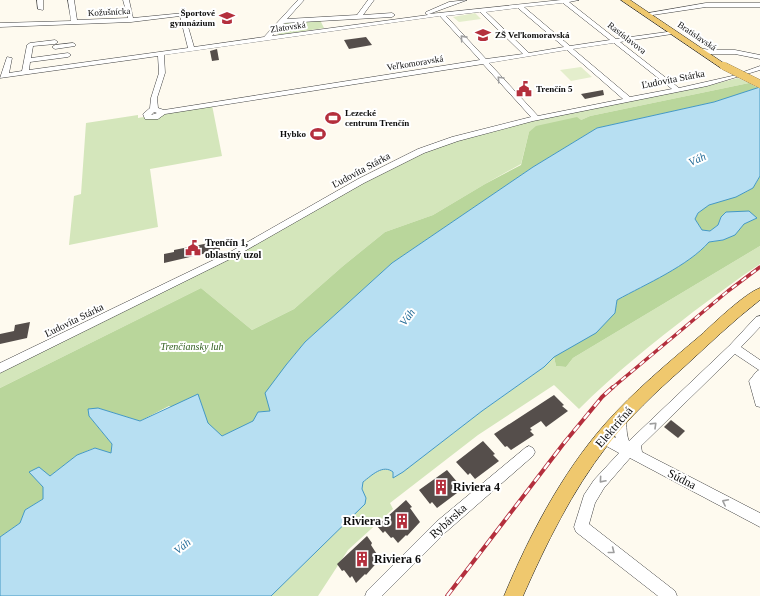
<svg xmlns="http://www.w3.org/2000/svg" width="760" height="596" font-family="'Times New Roman',serif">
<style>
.green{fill:#d4e6bb}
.forest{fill:#b9d69b}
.pitch{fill:#e4eecc}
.water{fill:#b7dff2;stroke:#4398c4}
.building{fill:#554e4b}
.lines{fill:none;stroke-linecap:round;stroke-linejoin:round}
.minor-casing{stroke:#404040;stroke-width:1}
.major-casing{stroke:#1e1e1e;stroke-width:1}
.minor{fill:#fff;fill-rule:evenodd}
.major{fill:#efc86e;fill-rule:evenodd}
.rail-far1-casing{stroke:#b42f3d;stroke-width:3.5}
.rail-casing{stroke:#b42f3d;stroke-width:4}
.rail-far1{stroke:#fff;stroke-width:2;stroke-dasharray:6;stroke-linecap:butt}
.rail{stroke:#fff;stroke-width:2.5;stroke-dasharray:8;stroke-linecap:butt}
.major-bridge-casing{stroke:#1e1e1e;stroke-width:8;stroke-linecap:butt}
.major-bridge{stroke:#efc86e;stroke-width:8}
.oneway{stroke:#9e9e9e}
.labels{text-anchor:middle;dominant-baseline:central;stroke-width:4;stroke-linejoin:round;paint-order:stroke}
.far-street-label{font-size:9px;fill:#0d0d0d;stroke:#fff}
.far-poi-label{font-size:9px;font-weight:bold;fill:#0d0d0d;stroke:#fff;text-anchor:start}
.street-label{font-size:10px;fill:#0d0d0d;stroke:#fff}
.poi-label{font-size:10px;font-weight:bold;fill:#0d0d0d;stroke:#fff;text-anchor:start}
.park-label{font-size:10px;font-style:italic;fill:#336122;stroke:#fff}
.water-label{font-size:11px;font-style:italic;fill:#1f6996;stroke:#fff}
.near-street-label{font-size:12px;fill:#0d0d0d;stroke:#fff}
.near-poi-label{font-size:12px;font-weight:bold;fill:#0d0d0d;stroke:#fff;text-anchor:start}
</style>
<rect width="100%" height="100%" fill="#fefaef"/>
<!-- green -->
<g class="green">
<polygon points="320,20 324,28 279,35 276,33 282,25 286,23"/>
<polygon points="738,78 749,83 590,116 581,120 529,132 521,164 485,184 433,215 385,232 343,266 294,309 252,330 201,288 0,388 0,371 94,326 402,162 449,143 513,125 592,108 707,86"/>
<polygon points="212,105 222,156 150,169 158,227 69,245 74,196 81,194 86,123 138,115 138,118"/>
<path d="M760 246V264C737 279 715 296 693 312 653 343 614 374 579 409L554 385 478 435 390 503 393 509 348 550 318 596H271L365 504 366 498 362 489 363 482C372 475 382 464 393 472L394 477 403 472 482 411 544 367 554 357 556 366 566 367 573 358Z"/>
</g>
<!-- forest -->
<g class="forest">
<polygon points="749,83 758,88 714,102 597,128 533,167 392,263 305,342 286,365 270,411 258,412 254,421 222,436 208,424 169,406 140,421 98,408 89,416 112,444 111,453 94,448 77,455 50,476 30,472 43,487 43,499 25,510 20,523 0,537 0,388 201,288 252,330 294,309 343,266 385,232 433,215 485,184 521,165 529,132 536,126 577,117 581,120 590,116"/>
<path d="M760 176V246L573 358 566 367 556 366 554 357 615 313 617 300C646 284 688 266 709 242L723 240 734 235 744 224 756 218 721 217 718 225 710 231 702 230 695 219C702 200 735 200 751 189 755 186 758 180 760 176Z"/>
</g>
<!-- pitch -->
<g class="pitch">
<polygon points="475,13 481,19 459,22 453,17"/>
<polygon points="581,67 592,77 571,81 560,70"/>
</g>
<!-- water -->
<path class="water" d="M760 87V176L753 188 736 197 709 205 698 213 695 219 702 230 710 231 718 225 721 217 726 212 749 211 757 218 744 224 735 235 723 240 709 242C688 266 646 284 617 300L615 313 596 333 554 357 544 367 482 411 403 472 393 478V472C383 464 372 475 363 482L362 489 366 498 365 504 271 596H0V537L20 523 25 510 43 499V487L29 472 39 467 50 476 77 455 95 448 111 453 112 444 89 416 88 409 98 408 140 421 198 394 208 423 222 436 253 421 258 412 270 411 265 393 286 365 305 342 392 263 533 167 597 128 714 102Z"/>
<!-- building -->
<g class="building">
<polygon points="366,37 372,45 349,49 344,40"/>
<polygon points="217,49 219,60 212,61 210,51"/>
<polygon points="603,90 604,95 585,99 581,94"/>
<polygon points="219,241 220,250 164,263 164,254 174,252 174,250"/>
<polygon points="30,322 27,338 0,344 0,334 14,331 15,325"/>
<polygon points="554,395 564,405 562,406 568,411 546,427 541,421 530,428 532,430 530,431 534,435 511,450 507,446 505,447 494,434"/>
<polygon points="671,420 685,431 678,438 664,427"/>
<polygon points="483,441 495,454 493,455 499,461 475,479 470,473 468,475 456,462"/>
<polygon points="447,470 458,483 456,485 461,490 437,508 432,502 430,504 419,490"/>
<polygon points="406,500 412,507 410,508 420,522 407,536 406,535 398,543 393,537 391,538 385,531 383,533 377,526"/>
<polygon points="367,536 372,543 371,545 380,559 366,575 365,574 356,583 352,576 350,578 344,570 342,571 337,564"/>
</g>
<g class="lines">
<defs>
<g id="minor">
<polygon points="37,0 43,0 43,10 38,9"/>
<path d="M68 0H74L77 20 128 18 123 0H129L133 18 184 13 194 47 264 37 298 0H304L287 19 357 15 368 0H374L363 15 392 13 395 15 392 17 284 23 272 36 428 15 425 13 426 12 449 2 467 0 429 14 561 0H579L569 2 616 39 674 31 675 32 672 34 620 42 679 88 732 76 760 66V70L707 86 533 121 458 141 424 153 364 183 236 256 0 373V363L230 252 358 179 418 149 452 137 531 117 483 64 165 114 158 119H145L143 114 150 108 151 98 159 73 158 56 0 78 7 57 12 58 9 73 22 71 27 45 30 43 55 40 58 42 55 44 33 46 31 58 68 53 71 55 68 57 30 62 29 70 188 48 180 16 131 22 0 27V23L71 21ZM563 3 610 40 570 46 524 7ZM518 8 564 47 529 53 486 12ZM480 12 523 54 486 59 446 16ZM440 16 480 60 164 110 158 108 157 98 165 73 164 55ZM614 43 672 89 630 97 573 49ZM567 50 623 99 538 116 489 63ZM154 112 157 113 151 115Z"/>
<polygon points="706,3 760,3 760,7 706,7 646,16 643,14"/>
<polygon points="73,43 75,44 75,46 55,49 52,47 55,45"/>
<polygon points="699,48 710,50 735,50 760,55 760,59 735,54 710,54 697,51 697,49"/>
<path d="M760 316V327L741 347 760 360V407L756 406 749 381 756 372 759 370 735 354 641 446 642 452 760 513V527L630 458 604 488 595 503 589 524 675 591 677 596H658L576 532 574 527 584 495 594 480 619 453 599 442 597 438 599 434 603 432 616 438C613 432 613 422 616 415L620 414 624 415C628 424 625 431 629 441L730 345 756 317Z"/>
<polygon points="529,446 533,448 535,452 533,456 446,532 382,596 365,596 367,591 436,522 525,448"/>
</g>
<g id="major">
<polygon points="621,0 630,0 728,66 727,68 721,68"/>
<path d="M760 288V300C733 321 708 345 683 368 656 392 629 417 607 446 572 491 546 544 523 596H504C529 536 562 473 605 424 634 391 668 363 701 335 713 324 745 293 760 288Z"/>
</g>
</defs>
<!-- minor casing -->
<use href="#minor" class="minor-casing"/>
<!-- major casing -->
<use href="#major" class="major-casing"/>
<!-- minor -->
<use href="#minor" class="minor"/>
<!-- major -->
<use href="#major" class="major"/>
<defs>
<polyline id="rail-far1" points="612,388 728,291 760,267"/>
<polyline id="rail" points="447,596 564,443 602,397 613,387"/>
</defs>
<!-- rail-far1 casing -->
<use href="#rail-far1" class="rail-far1-casing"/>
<!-- rail casing -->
<use href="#rail" class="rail-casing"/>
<!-- rail-far1 -->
<use href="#rail-far1" class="rail-far1"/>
<!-- rail -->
<use href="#rail" class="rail"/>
<defs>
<polyline id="major-bridge" points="724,66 760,84"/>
</defs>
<!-- major-bridge casing -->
<use href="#major-bridge" class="major-bridge-casing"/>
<!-- major-bridge -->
<use href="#major-bridge" class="major-bridge"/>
</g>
<!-- one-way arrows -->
<defs><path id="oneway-chevron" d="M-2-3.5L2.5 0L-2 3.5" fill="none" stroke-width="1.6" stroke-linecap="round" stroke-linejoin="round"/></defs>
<g class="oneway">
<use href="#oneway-chevron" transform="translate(463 38) rotate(-132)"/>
<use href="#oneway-chevron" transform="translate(500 79) rotate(-133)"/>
<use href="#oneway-chevron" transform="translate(654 425) rotate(-44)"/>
<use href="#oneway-chevron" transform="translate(602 480) rotate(131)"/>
<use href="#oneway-chevron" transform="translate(725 502) rotate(-153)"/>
<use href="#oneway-chevron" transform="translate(612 551) rotate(38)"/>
</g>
<!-- icons -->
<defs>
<symbol id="school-bare" viewBox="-9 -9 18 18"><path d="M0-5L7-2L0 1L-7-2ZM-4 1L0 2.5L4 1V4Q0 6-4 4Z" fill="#b42f3d" stroke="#fff" stroke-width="2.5" paint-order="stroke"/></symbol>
<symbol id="civic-bare" viewBox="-9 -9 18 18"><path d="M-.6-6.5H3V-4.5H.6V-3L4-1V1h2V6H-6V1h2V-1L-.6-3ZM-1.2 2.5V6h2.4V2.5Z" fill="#b42f3d" stroke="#fff" stroke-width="2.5" paint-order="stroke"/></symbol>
<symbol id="stadium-bare" viewBox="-9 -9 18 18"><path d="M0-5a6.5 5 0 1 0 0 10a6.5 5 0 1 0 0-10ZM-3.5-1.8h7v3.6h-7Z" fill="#b42f3d" stroke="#fff" stroke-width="2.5" paint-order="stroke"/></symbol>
<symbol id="building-bare" viewBox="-9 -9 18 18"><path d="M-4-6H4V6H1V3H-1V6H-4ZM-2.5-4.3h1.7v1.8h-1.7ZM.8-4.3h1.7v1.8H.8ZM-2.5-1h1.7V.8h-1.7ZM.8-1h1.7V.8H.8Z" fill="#b42f3d" stroke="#fff" stroke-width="2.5" paint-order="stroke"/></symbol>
</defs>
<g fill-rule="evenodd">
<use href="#school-bare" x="216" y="7" width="22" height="22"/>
<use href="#school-bare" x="472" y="24" width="22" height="22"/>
<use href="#civic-bare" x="513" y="78" width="22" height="22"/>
<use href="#stadium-bare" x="322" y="107" width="22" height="22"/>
<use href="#stadium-bare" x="307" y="123" width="22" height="22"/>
<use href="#civic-bare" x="182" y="237" width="22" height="22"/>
<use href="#building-bare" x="430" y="476" width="22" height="22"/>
<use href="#building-bare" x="391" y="510" width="22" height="22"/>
<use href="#building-bare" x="351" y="548" width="22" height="22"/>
</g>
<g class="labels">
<!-- far-street labels -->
<g class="far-street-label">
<text transform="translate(109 12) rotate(-3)">Kožušnícka</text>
<text transform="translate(288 27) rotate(-8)">Zlatovská</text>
<text transform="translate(697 36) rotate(34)">Bratislavská</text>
<text transform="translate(627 38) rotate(38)">Rastislavova</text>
<text transform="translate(415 63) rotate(-9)">Veľkomoravská</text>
</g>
<!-- far-poi labels -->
<g class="far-poi-label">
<text x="215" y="13" text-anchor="end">Športové<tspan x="215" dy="10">gymnázium</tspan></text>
<text x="495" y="35">ZŠ Veľkomoravská</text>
<text x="536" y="89">Trenčín 5</text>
<text x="345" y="113">Lezecké<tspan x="345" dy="10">centrum Trenčín</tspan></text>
<text x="306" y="134" text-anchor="end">Hybko</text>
</g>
<!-- street labels -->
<g class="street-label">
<text transform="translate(673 79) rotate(-11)">Ľudovíta Stárka</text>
<text transform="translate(361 170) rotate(-28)">Ľudovíta Stárka</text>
<text transform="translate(74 320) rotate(-26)">Ľudovíta Stárka</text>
</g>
<!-- poi labels -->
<g class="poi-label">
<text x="205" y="242">Trenčín 1,<tspan x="205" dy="12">oblastný uzol</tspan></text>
</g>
<!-- park labels -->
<g class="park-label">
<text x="192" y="346">Trenčiansky luh</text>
</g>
<!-- water labels -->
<g class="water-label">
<text transform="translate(697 159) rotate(-25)">Váh</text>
<text transform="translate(407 317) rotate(-54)">Váh</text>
<text transform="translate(182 546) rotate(-39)">Váh</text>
</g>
<!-- near-street labels -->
<g class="near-street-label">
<text transform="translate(614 427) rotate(-49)">Električná</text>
<text transform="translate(682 479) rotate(27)">Súdna</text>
<text transform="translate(448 521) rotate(-42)">Rybárska</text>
</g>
<!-- near-poi labels -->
<g class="near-poi-label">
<text x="453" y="487">Riviera 4</text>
<text x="390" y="521" text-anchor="end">Riviera 5</text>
<text x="374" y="559">Riviera 6</text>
</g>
</g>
</svg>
